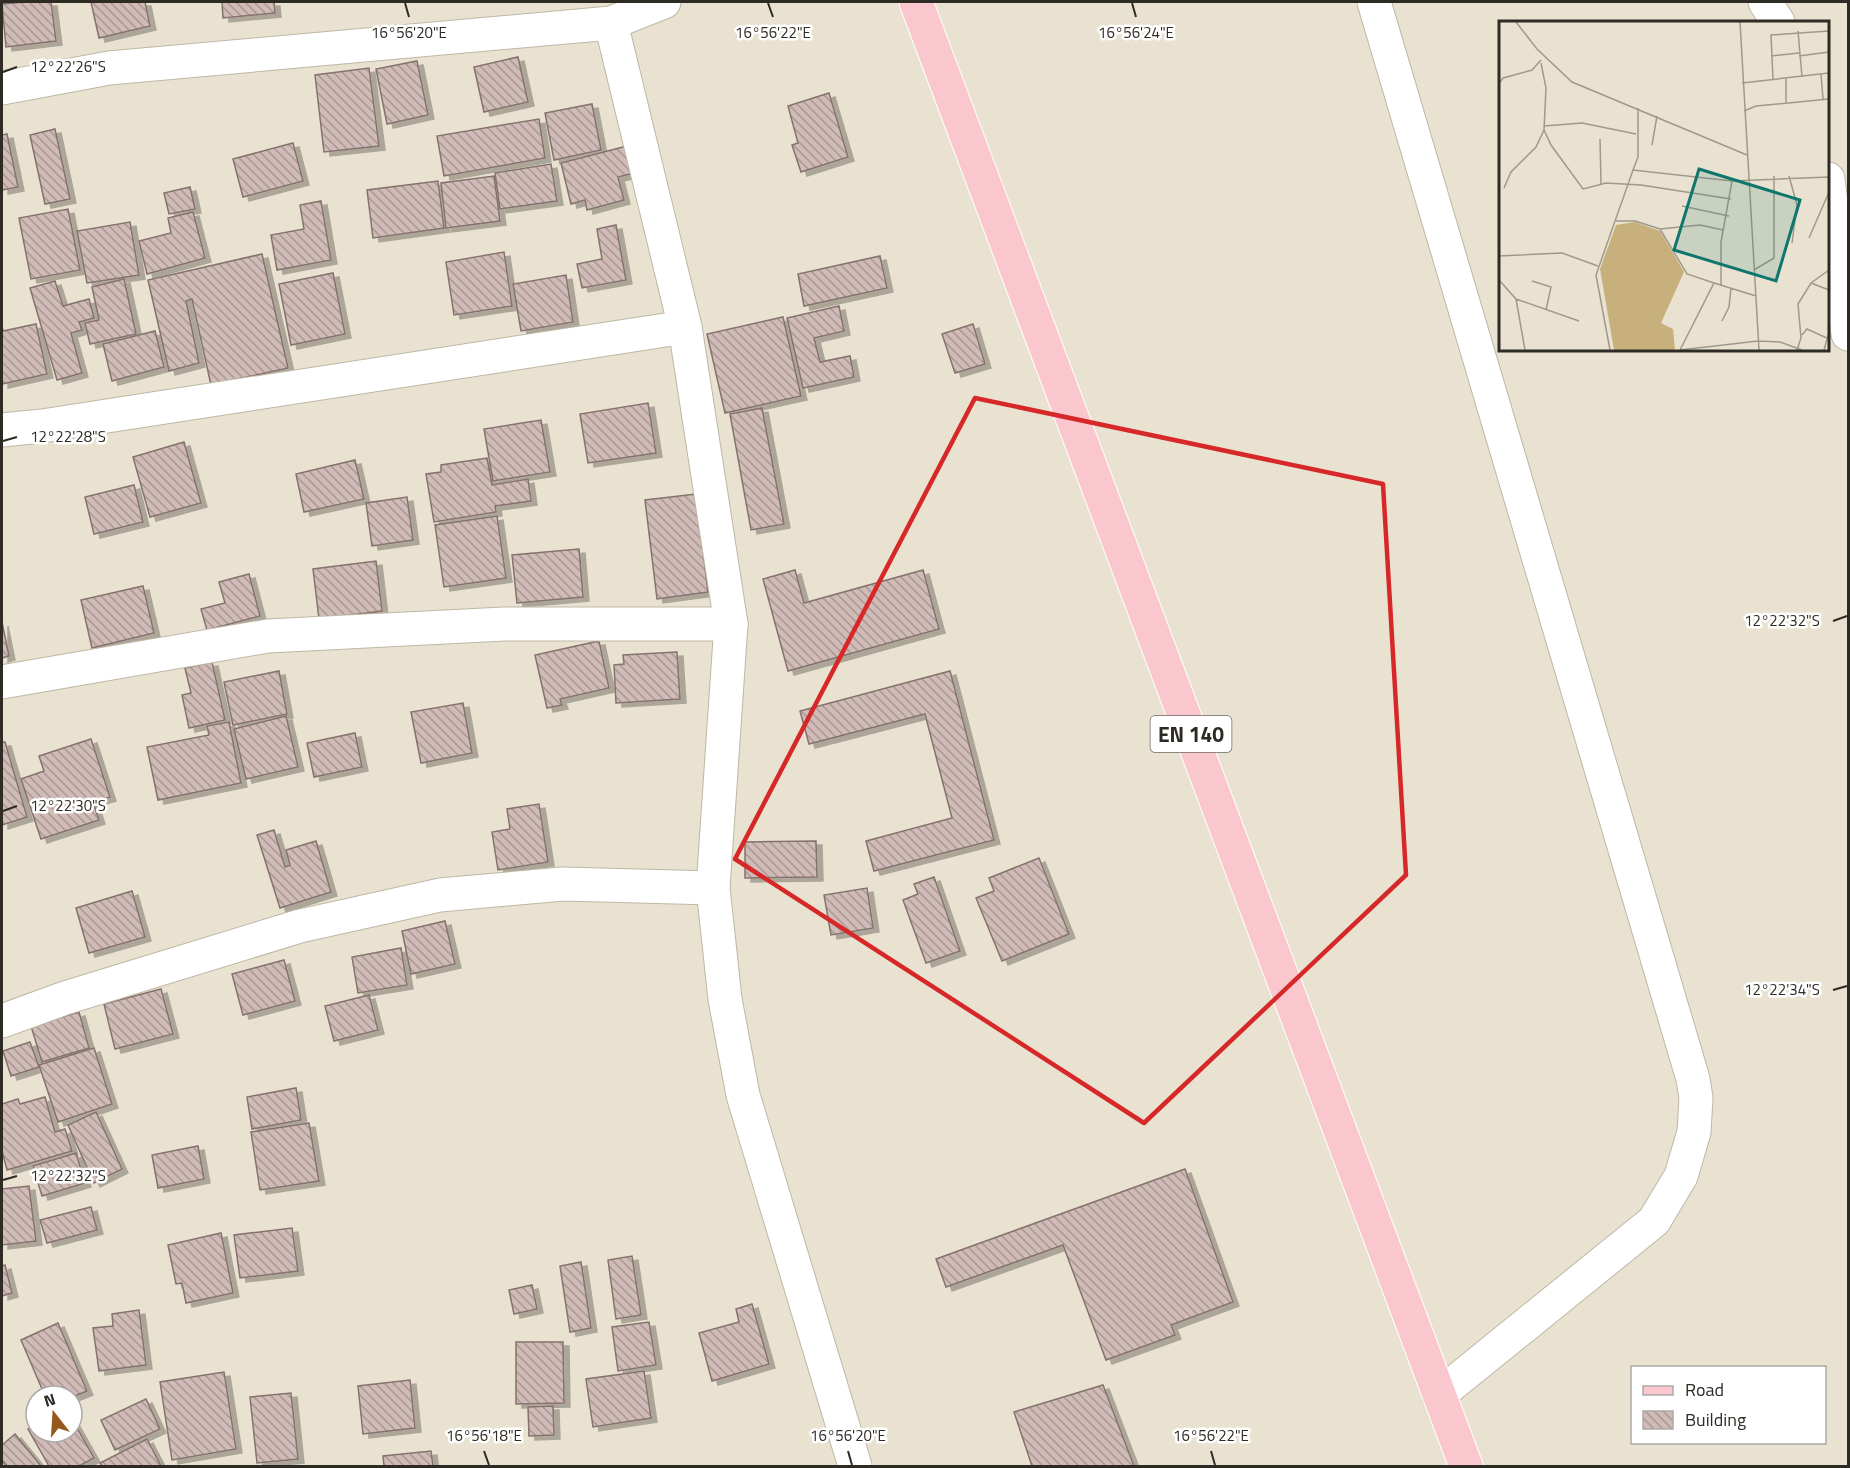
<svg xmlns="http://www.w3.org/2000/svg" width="1850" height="1468" font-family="'Titillium Web',sans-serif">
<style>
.building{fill:url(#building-back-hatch);stroke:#85726e;stroke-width:1.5;filter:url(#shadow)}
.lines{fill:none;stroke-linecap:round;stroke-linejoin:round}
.minor-casing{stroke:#bfb7a6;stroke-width:35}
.tertiary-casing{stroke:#bfb7a6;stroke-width:35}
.primary-casing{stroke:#fff;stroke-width:35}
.minor{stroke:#fff;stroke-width:33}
.tertiary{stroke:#fff;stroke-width:33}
.primary{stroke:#fac7ce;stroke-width:33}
.marked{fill:none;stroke:#d62828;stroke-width:4.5;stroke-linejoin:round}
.ticks{fill:none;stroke:#2e2b25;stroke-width:2}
.labels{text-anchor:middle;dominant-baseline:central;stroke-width:5;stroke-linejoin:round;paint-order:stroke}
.shield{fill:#fff;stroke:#6d6b66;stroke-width:1.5}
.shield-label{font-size:21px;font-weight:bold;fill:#2e2b25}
.inset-road{fill:none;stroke:#9f998c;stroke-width:1.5}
.view{fill:#0f766e;fill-opacity:0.15;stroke:#0f766e;stroke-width:3}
.inset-edge{fill:none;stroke:#2e2b25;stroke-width:3}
.ticks-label{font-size:15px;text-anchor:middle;fill:#2e2b25;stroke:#fff;stroke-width:5;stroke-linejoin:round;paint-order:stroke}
</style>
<defs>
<pattern id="building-back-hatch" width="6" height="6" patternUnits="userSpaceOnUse" patternTransform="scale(1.5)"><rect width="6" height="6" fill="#d0bbb7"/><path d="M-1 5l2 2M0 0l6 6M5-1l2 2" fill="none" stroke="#a99895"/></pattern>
<filter id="shadow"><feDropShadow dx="6" dy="4" stdDeviation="0" flood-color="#0004"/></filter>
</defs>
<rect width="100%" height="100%" fill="#eae2d1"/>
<!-- building -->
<g class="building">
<polygon points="25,2 51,2 56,41 6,47 2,4"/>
<polygon points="91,2 145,2 150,26 99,38"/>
<polygon points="222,2 274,2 275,13 223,18"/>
<polygon points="518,57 528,102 484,112 474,67"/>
<polygon points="417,61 428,115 387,124 376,69"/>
<polygon points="369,68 379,146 324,152 315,75"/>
<polygon points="829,93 848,157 801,172 792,145 798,143 788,106"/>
<polygon points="592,104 601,150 554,160 545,113"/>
<polygon points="539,119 545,158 444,176 437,136"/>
<polygon points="55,129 70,199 45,204 30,135"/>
<polygon points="7,134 18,187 2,190 2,135"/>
<polygon points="293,143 303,181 243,197 233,159"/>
<polygon points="627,146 634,173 618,177 624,200 587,210 585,200 571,204 561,163"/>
<polygon points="551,164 557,201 500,209 495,173"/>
<polygon points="494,176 500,221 446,228 441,183"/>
<polygon points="438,181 444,228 373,238 367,190"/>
<polygon points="190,187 195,209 169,214 164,193"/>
<polygon points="321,201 331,260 277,270 271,235 304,229 300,205"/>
<polygon points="68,209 80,270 31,279 19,218"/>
<polygon points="193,212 205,258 147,274 139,241 171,233 168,218"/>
<polygon points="130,222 139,275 87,283 77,231"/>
<polygon points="616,225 626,280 582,288 577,264 602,259 597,229"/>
<polygon points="504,252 512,306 454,315 446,262"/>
<polygon points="262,254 288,368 211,385 192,299 186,301 199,363 169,371 148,280"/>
<polygon points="880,256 887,288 804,306 798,274"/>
<polygon points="333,273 345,334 291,345 279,284"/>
<polygon points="566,275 573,322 521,331 513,284"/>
<polygon points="124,279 136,334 90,344 85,323 99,320 92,287"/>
<polygon points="55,281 63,306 89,299 94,318 79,322 82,330 71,333 82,373 57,380 30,288"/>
<polygon points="839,306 844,331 814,338 820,362 850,356 854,377 803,388 787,318"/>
<polygon points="783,317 801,396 725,413 707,334"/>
<polygon points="36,324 47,374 2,384 2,326 3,331"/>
<polygon points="973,324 985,364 955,373 942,334"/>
<polygon points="155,331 164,367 112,381 103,344"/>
<polygon points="648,403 656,453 588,463 580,414"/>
<polygon points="762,408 784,524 751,530 730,414"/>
<polygon points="541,420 550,472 493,481 484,429"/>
<polygon points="184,442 201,503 150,517 133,457"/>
<polygon points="487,458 492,485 528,479 531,501 495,506 496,512 434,522 426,474 441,472 441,465"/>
<polygon points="355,460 364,499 304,512 296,474"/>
<polygon points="134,485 143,522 94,534 85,497"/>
<polygon points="696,494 708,592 657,599 645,500"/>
<polygon points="407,497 413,540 372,546 366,503"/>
<polygon points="497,516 506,578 444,587 435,525"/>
<polygon points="579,549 583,597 517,603 512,555"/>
<polygon points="376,561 382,611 319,619 313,569"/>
<polygon points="795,570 804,603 923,570 939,629 788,671 763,579"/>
<polygon points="249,574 260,616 207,630 201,609 225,603 219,582"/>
<polygon points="143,586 154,633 92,648 81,600"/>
<polygon points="2,622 9,656 2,658"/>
<polygon points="599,641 609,688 560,699 562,705 547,708 535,655"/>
<polygon points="677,652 680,699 616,703 614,665 624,664 623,655"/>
<polygon points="212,662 225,720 189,728 182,695 191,693 185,668"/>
<polygon points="279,671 287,714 233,725 224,682"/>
<polygon points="950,671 994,840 874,871 866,841 952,818 925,714 809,744 800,711"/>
<polygon points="463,703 472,753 421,763 411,712"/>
<polygon points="286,716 298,767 246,779 234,729"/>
<polygon points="229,722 241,783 158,800 147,747 209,735 207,726"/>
<polygon points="355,733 362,767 314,777 307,743"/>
<polygon points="91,739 110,797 93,802 99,820 41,839 21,779 44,771 39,756"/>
<polygon points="2,742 5,742 27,817 2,825"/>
<polygon points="539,804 548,862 498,870 492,832 510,829 507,809"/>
<polygon points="274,830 285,867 290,865 286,850 316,841 331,892 280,908 257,835"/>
<polygon points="816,841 817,877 745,878 745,842"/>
<polygon points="1039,858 1069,934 1002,961 976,898 994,891 989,878"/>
<polygon points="934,877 960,951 926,963 903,900 918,894 914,884"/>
<polygon points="867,888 873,928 831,935 824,895"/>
<polygon points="132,891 145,937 89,953 76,908"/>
<polygon points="445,921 455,964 411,974 402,931"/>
<polygon points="401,948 407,985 358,993 352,957"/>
<polygon points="284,960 295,1001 243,1015 232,974"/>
<polygon points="161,989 173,1034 115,1049 104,1004"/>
<polygon points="369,995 378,1030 334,1041 325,1006"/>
<polygon points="79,1012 89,1048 42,1062 31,1026"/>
<polygon points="30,1042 39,1067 11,1076 3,1051"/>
<polygon points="94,1048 112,1104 58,1122 39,1065"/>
<polygon points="296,1088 301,1120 252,1129 247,1097"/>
<polygon points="45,1097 55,1132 65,1129 72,1151 7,1170 2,1151 2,1104 18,1099 20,1104"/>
<polygon points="96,1112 122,1169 94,1183 68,1125"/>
<polygon points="309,1123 319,1181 260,1190 251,1132"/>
<polygon points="198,1146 204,1179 158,1188 152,1155"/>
<polygon points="76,1153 85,1183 42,1196 33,1166"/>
<polygon points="1185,1169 1233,1302 1171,1325 1175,1335 1106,1360 1063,1245 946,1287 936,1259"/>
<polygon points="29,1186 36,1241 2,1245 2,1189"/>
<polygon points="91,1207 97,1230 47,1243 40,1220"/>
<polygon points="292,1228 298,1271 240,1278 234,1235"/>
<polygon points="221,1233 233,1293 186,1303 182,1283 176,1284 168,1245"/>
<polygon points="632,1256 641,1315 616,1319 608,1260"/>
<polygon points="581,1262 591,1328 570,1332 560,1266"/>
<polygon points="5,1265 12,1293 2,1296 2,1266"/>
<polygon points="532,1285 537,1309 514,1314 509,1290"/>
<polygon points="752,1304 769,1364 712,1381 699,1333 739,1322 736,1309"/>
<polygon points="139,1310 146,1365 99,1371 93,1328 113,1326 112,1314"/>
<polygon points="649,1322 656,1365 618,1371 612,1327"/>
<polygon points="58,1323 87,1391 72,1397 45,1396 21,1340"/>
<polygon points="516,1342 563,1342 564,1403 516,1404"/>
<polygon points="644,1371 651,1418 593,1427 586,1379"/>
<polygon points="224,1372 236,1449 172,1460 160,1382"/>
<polygon points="410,1380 415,1428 363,1434 358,1386"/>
<polygon points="1103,1385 1134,1466 1032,1466 1014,1412"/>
<polygon points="291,1393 298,1459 257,1463 250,1397"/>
<polygon points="146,1399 160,1429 115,1450 101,1420"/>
<polygon points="553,1406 554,1435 529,1436 528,1407"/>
<polygon points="72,1419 94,1458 79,1466 49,1466 28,1429 36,1425 36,1432 72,1432"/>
<polygon points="15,1434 41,1466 6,1466 2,1460 2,1445"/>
<polygon points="147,1439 161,1466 102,1466 100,1463"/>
<polygon points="431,1451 433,1466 384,1466 383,1456"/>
</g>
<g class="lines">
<defs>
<g id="minor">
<polyline points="1374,2 1693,1079 1696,1098 1694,1132 1681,1176 1654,1221 1439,1395"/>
<polyline points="1765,2 1778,22"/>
<polyline points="611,23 685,327 731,624 713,888 725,999 743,1095 855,1466"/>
<polyline points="1828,179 1848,334"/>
<polyline points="2,430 42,426 685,327"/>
<polyline points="2,682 268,636 504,624 731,624"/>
<polyline points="2,1021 65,998 300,926 440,895 563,884 713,888"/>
</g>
<polyline id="tertiary" points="2,88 109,68 611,23 664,2"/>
<polyline id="primary" points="916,2 1466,1466"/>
</defs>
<!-- minor casing -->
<use href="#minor" class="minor-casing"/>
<!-- tertiary casing -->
<use href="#tertiary" class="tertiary-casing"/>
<!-- primary casing -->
<use href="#primary" class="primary-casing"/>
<!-- minor -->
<use href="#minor" class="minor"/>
<!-- tertiary -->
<use href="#tertiary" class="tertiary"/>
<!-- primary -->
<use href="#primary" class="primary"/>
</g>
<!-- marked area -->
<path class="marked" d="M975 398 1383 484 1406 875 1144 1123 735 859Z"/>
<!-- ticks -->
<path class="ticks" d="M405 3 409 17M768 3 773 17M1132 3 1136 17M3 72 17 67M3 441 17 437M1833 621 1847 616M3 811 17 806M1833 990 1847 986M3 1180 17 1176M484 1451 489 1465M848 1451 852 1465M1211 1451 1215 1465"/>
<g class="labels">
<!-- shield labels -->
<rect class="shield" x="1150.5" y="716" width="81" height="36" rx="4.5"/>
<g class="shield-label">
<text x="1191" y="734">EN 140</text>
</g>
</g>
<!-- overview -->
<g transform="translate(1499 21)">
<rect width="330" height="330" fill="#eae2d1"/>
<path d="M136 201 161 210 185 251 162 302 174 308 176 329H115L101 248 117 204Z" fill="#c7b07b"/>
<path class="inset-road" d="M17 1 38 28 73 61 248 134M241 1 260 329M299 10 303 56M272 35 300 32M300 35 330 31M322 53 324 78M274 58 272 14 330 10M243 62 330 52M0 63 4 57 33 49 42 39M287 83V57M245 90 257 85 330 78M45 105 83 102 137 113M45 109 52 124 84 168 107 162 142 164 232 178M101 118 102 163M153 124 158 95M134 149 139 136V87M290 155 298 184 293 222M5 167 12 151 37 126 45 109 47 67 42 42M183 185 230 195M117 200H136L161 208 188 253 215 262M161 208 201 204 224 209M310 217 330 171M0 235 63 232 99 245M255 249 275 237V155M0 259 17 278 80 300M33 260 52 266 47 289M312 262 330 269M222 264V221L233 160M17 278 26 329M223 300 230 286 232 267M303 314 308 308 330 318M111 329 97 254 134 149 233 160 330 156M181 329 259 320 281 321 303 329M181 329 215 262 257 275M298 329 302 317 299 283 312 262 330 249M325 329 330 311"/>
<path class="view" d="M200 148 301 179 277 260 175 229Z"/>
<rect width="330" height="330" class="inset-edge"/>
</g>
<g class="ticks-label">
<text x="409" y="38">16°56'20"E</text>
<text x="773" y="38">16°56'22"E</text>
<text x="1136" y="38">16°56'24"E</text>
<text x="68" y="72">12°22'26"S</text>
<text x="68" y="442">12°22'28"S</text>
<text x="1782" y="626">12°22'32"S</text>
<text x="68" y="811">12°22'30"S</text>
<text x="1782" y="995">12°22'34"S</text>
<text x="68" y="1181">12°22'32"S</text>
<text x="484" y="1441">16°56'18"E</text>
<text x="848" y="1441">16°56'20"E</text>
<text x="1211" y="1441">16°56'22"E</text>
</g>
<!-- border -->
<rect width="1850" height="1468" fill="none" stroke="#2e2b25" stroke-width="6"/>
<!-- legend -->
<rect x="1631" y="1366" width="195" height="78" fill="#ffffff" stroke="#abaaa8" stroke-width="1.5"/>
<rect x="1643" y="1386" width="30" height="9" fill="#fac7ce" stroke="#abaaa8" stroke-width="1.5"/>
<text x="1685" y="1396" font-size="18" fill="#2e2b25">Road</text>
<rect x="1643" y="1411" width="30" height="18" fill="url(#building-back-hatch)" stroke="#abaaa8" stroke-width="1.5"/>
<text x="1685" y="1426" font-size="18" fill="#2e2b25">Building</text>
<!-- north arrow -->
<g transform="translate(54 1414) rotate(343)"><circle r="28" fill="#ffffff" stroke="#abaaa8" stroke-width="1.5"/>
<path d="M0-4.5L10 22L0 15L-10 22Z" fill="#96581c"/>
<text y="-9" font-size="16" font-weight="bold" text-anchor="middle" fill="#2e2b25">N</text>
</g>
</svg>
